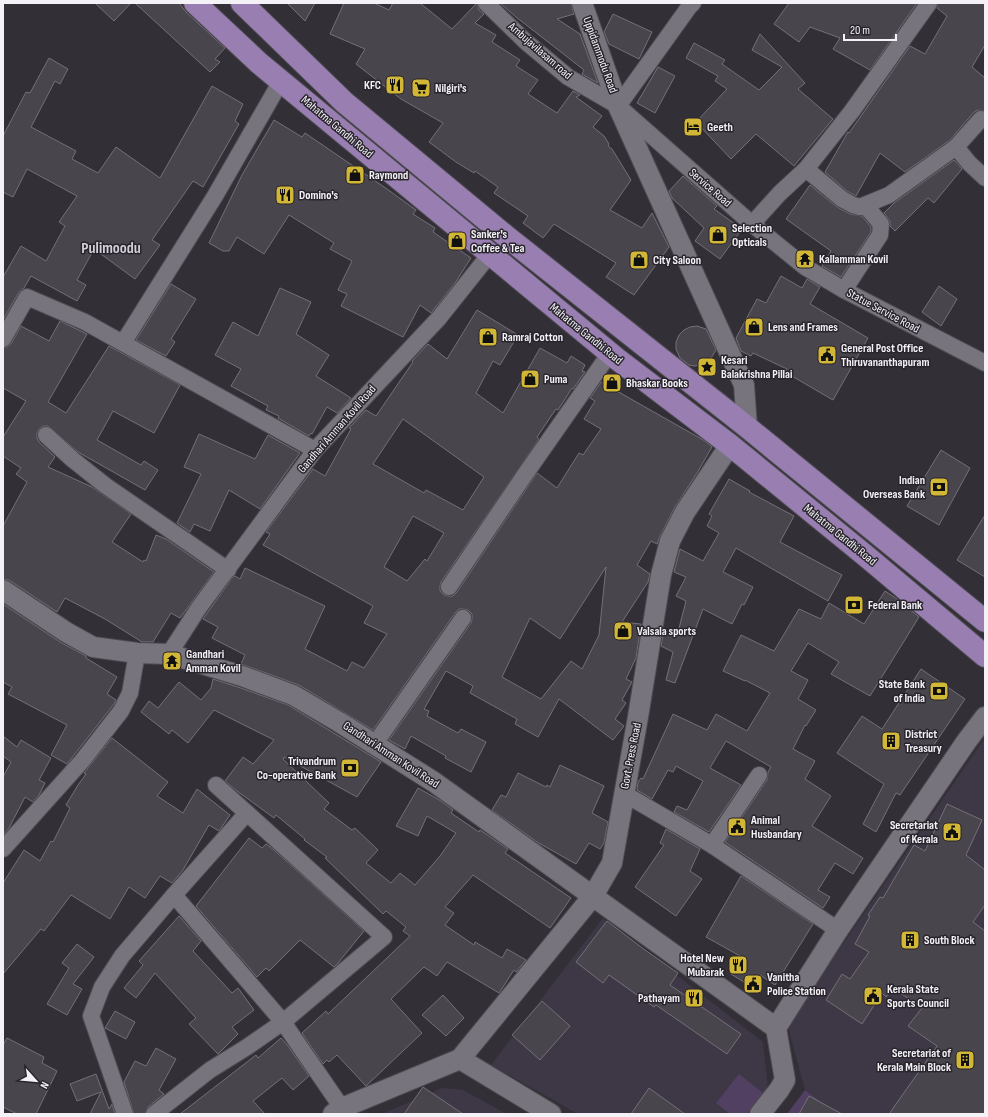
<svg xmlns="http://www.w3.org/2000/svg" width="988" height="1117" font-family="'Sofia Sans Condensed',sans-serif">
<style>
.built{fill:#3e3745}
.green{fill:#514062}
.building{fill:#49454d;stroke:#746f78;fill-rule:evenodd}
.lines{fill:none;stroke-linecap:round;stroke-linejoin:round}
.minor-casing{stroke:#4e4c52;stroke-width:18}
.tertiary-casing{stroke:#4e4c52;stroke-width:22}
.primary-casing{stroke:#4e4c52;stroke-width:24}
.minor{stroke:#78747d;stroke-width:16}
.tertiary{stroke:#78747d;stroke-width:20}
.primary{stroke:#987eb1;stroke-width:22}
.labels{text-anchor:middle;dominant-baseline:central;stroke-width:3;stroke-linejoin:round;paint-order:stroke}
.street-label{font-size:12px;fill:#f4f2f7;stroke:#29252d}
.poi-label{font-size:12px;font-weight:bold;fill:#f4f2f7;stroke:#29252d;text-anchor:start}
.district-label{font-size:16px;font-weight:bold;fill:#d3cfd9;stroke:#29252d}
</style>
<rect width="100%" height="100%" fill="#332f37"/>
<!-- built -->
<g class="built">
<polygon points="985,738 985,1114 838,1114 805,1090 788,1027 820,977"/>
<polygon points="603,918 763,1042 768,1089 749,1114 578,1114 491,1065"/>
<polygon points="442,1088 463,1090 507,1114 382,1114"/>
</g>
<!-- green -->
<g class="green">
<polygon points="739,1074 763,1093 747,1114 730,1114 716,1103"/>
<polygon points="805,1090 838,1114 787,1114"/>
</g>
<!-- building -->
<g class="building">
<polygon points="95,3 131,3 114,21"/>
<polygon points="135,3 179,3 186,12 225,48 215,59 220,62 210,72"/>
<polygon points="287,3 315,3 305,21"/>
<polygon points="344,3 374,3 389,10 393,3 420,3 452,29 477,3 479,10 484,14 475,23 496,35 492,42 520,60 516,66 538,80 528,94 557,113 573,91 580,95 576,97 602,116 593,127 604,136 609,144 608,146 612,149 631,180 610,210 642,228 652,213 669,247 634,295 606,277 616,263 554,224 543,238 523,223 528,216 494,193 498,187 475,171 474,173 456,162 429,142 443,123 401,99 356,64 365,49 330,34"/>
<polygon points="500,3 571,3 574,14 557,19 580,34 598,83 582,74 584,70 516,17"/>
<polygon points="789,3 917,3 870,70 833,49 840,38 810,27 799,42 774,24"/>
<polygon points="938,3 985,3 985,45 972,67 985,78 985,111 978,110 974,112 950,140 905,172 880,153 856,196 847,191 825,172 848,132 849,133 910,46 925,54 947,16 937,8"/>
<polygon points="613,14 652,32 639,59 609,44 604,32"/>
<polygon points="760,34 805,83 798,89 833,119 794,166 756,134 731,159 696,122 727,89 715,81 718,76 686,58 694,43 725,60 722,64 759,90 782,67 752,50"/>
<polygon points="49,58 68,69 60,84 55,81 31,127 76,151 72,159 98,173 116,147 160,178 212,86 243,104 235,121 239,124 203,187 193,181 152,240 160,245 135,279 94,249 77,280 86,285 77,301 31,276 24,288 19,292 3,320 3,277 21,246 46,261 65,226 59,222 77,196 27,169 13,197 3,192 3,136 26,92 30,93"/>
<polygon points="658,67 675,76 655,113 637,103"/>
<polygon points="274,120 302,137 305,133 387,189 416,210 413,214 435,228 433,232 471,258 455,283 431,313 420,305 403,337 341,306 347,294 338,290 352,261 330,249 334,243 289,215 264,254 237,237 229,251 223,251 209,243 242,175"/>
<polygon points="954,160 962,169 934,203 928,198 895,231 890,226 890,221 884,213 894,203"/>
<polygon points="683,176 717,206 714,209 742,229 720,259 695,241 704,228 672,198 669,191"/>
<polygon points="810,185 837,207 850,214 862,216 871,227 871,232 841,277 822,266 831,251 786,219"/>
<polygon points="781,276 802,288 807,279 820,287 810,304 868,338 833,400 785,372 787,369 753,353 751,356 741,351 736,338 757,299 766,303"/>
<polygon points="171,284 196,299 171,339 175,342 166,356 136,340"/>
<polygon points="939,286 957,299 941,326 922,312"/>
<polygon points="280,288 311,302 296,334 329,355 316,376 351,398 337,413 327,407 312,434 311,433 309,436 278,418 279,416 266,410 268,406 231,386 241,369 215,355 233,322 258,336"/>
<path d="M477 310 518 335 500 365 493 361 476 393 503 413 540 348 567 363 571 356 585 365 582 371 585 372 573 389 572 388 558 410 556 409 537 437 539 439 441 582 440 586V591L444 595 448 596H453L457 592 537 473 557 488 579 453 583 455 601 429 584 419 595 401 590 398 601 382 705 441 712 447 697 473 675 507 660 536 657 544 651 541 637 565 650 574 648 582 622 622 641 624 636 658 626 679 632 682 622 700 626 703 615 719 624 726 613 740 559 699 538 737 515 724 517 719 470 693 473 686 446 671 424 709 429 711 427 716 458 733 461 729 486 742 471 772 445 758 446 756 411 736 405 749 389 740 471 623 472 619V614L468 610 463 609H459L455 613 373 730 299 685 241 664 245 655 212 638 218 627 203 619 232 578 235 576 240 579 245 568 325 606 305 649 347 671 352 662 364 668 387 634 364 623 373 606 263 545 270 534 266 532 313 469 325 476 351 429 349 428 366 410 376 416 413 362 412 361 428 344 447 359ZM403 419 484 477 463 510 426 490 424 493 373 464ZM413 516 444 533 427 561 425 559 407 581 384 567ZM606 567 599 635 582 669 571 661 541 699 502 677 530 618 560 639Z"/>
<polygon points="60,321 87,334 48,402 66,413 109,346 180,385 154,433 113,411 97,440 141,465 144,461 158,470 145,490 78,452 48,426 43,426 39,429 37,433 37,438 39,442 55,457 48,467 92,487 131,514 112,542 143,562 144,560 146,561 156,535 166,539 214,572 180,618 171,613 153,642 142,642 105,619 65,598 57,612 9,580 3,579 3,526 27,482 16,474 21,468 3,456 3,437 26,401 3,388 3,348 7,347 11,344 21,326 49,341"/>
<polygon points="697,326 706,329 716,350 711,358 707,363 701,365 694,366 689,365 680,358 676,349 676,342 679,335 684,330 690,327"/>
<polygon points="199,434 255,459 268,435 300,453 260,509 229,490 210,531 194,524 190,532 177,523 201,474 184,467"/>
<polygon points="941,450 970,468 939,525 907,506"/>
<polygon points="729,479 750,491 749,492 794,516 780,542 842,575 828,601 736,548 723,572 753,587 744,605 742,604 732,624 703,609 675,683 666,680 673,652 661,646 664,630 677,636 686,601 676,596 686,577 674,572 680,549 703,561 719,533 707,526 712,516 709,514"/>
<polygon points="985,515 985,577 957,560"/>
<polygon points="885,591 897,599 919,617 870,696 831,674 839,662 808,643 791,671 808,680 798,699 816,710 806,726 805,725 793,749 815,761 805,779 831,796 812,826 863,858 853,874 835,863 818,890 830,897 823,908 725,842 767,780 768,772 771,767 726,741 710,768 741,785 709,832 674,812 677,806 687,810 703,781 676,766 673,772 668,770 652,799 637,790 638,782 641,778 643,779 673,714 707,730 716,714 747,731 770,693 745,680 745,681 723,671 741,635 774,651 799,609 821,619 829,603 864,624"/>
<polygon points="3,604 60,642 86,656 86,658 117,677 107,694 116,700 114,704 67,764 51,755 67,725 8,694 12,687 3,682"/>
<polygon points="921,669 965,699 900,795 896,793 876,832 863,824 884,784 837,753 862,716 882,729"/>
<polygon points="213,679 238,687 288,705 381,762 357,797 284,757 283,759 329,803 324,809 352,830 355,828 378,850 366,863 391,883 400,873 415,885 440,856 456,833 427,816 418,836 396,826 418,788 441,801 453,810 451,813 479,832 480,830 508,849 505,853 571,898 550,928 473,875 445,907 454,913 445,925 474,945 475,942 502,958 507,949 526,960 516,972 514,970 499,993 447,962 437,976 424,967 391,999 422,1033 366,1086 337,1055 329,1062 327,1060 323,1064 302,1033 326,1011 328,1014 410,936 403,931 406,927 386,911 383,914 325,858 327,857 304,840 305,839 276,815 274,818 237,791 225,781 243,757 253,764 274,740 214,710 188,743 172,730 169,734 141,712 149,701 158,708 179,682 201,700 211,688"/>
<polygon points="3,736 17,747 21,740 51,758 39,780 45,783 39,795 33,802 25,797 9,828 3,835 3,777 11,762 3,756"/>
<polygon points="112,738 168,782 157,796 183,813 197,789 230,815 219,831 209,825 183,870 172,883 160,876 145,898 129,887 110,919 71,895 44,931 41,929 3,974 3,883 24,850 40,861 51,841 53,842 70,808 66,805 78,785 86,774 84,773"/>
<polygon points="560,765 604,786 592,813 608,822 604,843 600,849 589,843 576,864 537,842 492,810 501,795 506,797 518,773 546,787 547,785 550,787"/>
<polygon points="947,804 982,820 966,855 985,870 985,905 973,922 985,931 985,1114 889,1114 937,1046 908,1026 922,1008 893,988 886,997 882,993 862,1024 826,1000 842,974 850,979 869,952 855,944 870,916 868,915 880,897 883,898 914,845 925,851"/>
<polygon points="666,829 700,849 690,871 702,879 676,916 635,887 664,845 660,843"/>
<polygon points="249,838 262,848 266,844 274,850 364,931 338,963 334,967 300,940 269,971 266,968 257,977 196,906"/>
<polygon points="741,876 813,924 775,985 760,975 752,987 731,974 742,957 706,937"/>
<polygon points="179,916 201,941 193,951 232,993 238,988 254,1010 232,1027 238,1034 218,1054 189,1024 196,1018 155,973 136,998 124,988 143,965 139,961"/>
<polygon points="607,921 645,950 678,973 670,985 741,1034 727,1054 656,1005 654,1007 609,975 603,983 576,962"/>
<polygon points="77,944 94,957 73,984 82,989 67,1015 47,1004 69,968 62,963"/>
<polygon points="443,995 464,1018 446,1036 422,1015"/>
<polygon points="542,1001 570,1026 540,1060 512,1035"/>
<polygon points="115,1011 135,1022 126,1039 105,1028"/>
<polygon points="7,1038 44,1057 42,1063 57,1071 36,1114 17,1114 3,1107 3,1045"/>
<polygon points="281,1038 288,1046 309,1076 293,1090 282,1078 253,1101 265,1114 180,1114 256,1055 258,1058"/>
<polygon points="156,1048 176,1059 159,1090 164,1094 148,1107 145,1114 134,1114 124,1082 135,1061 146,1066"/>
<polygon points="96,1074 109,1109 112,1104 115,1114 90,1114 101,1092 77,1101 70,1084"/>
<polygon points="423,1087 463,1114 404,1114"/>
<polygon points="649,1088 685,1114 631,1114"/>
<polygon points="809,1096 842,1114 799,1114"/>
</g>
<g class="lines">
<defs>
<g id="minor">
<polyline points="486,3 525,41 568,77 618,106 752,224 805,267 844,290 985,363"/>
<polyline points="618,106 689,7 693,3"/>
<polyline points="956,147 969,163 985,178"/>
<polyline points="806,169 842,199 853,205 860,207 889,195 956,147 981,119"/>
<polyline points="752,224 780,193 806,169 852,111 929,3"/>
<polyline points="844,290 880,235 881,224 865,205"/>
<polyline points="3,339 27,297 85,322 315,450"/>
<polyline points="123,343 215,196 281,81"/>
<polyline points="46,435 72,459 106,486 228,570"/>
<polyline points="449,587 524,476 610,353"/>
<polyline points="169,654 198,609 315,450 439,318 490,254"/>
<polyline points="374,745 463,618"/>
<polyline points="623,793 712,845 759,775"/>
<polyline points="712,845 838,930"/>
<polyline points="3,849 82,761 121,711 130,693 137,653"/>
<polyline points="174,895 283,1022 342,1108"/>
<polyline points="125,1114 91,1016 102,987 122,956 174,895 247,813"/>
<polyline points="154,1114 210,1070 247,1047 283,1022 384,937 216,785"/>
</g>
<g id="tertiary">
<polyline points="582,3 618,106 744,385 747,427"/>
<polyline points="3,590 66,632 93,647 137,653 169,654 242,676 293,695 339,722 434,782 776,1028 838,930 966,742 985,717"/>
<polyline points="460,1059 551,1114"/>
<polyline points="333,1114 342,1108 460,1059 593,896 612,863 638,717 661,575 670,541 685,512 730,445"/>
<polyline points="760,1114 779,1090 785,1080 776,1028"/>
</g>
<g id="primary">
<polyline points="195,3 259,63 617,359 730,445 866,556 985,656"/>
<polyline points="242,3 344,102 507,237 747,427 985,621"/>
</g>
</defs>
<!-- minor casing -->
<use href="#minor" class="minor-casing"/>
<!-- tertiary casing -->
<use href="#tertiary" class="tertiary-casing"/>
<!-- primary casing -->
<use href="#primary" class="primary-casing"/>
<!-- minor -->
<use href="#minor" class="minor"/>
<!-- tertiary -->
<use href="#tertiary" class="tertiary"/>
<!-- primary -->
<use href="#primary" class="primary"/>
</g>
<!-- icons -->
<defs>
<symbol id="restaurant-square" viewBox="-11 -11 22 22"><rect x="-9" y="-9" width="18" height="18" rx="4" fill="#d2b736" stroke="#29252d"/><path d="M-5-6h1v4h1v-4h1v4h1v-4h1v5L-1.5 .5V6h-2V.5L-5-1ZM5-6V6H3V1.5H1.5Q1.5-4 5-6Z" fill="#111"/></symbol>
<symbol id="supermarket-square" viewBox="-11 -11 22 22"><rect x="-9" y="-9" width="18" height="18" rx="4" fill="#d2b736" stroke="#29252d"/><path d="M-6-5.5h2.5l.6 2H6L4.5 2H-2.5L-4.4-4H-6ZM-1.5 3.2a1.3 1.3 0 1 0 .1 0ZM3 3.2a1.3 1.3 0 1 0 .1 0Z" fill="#111"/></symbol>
<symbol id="hotel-square" viewBox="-11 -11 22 22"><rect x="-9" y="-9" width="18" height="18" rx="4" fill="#d2b736" stroke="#29252d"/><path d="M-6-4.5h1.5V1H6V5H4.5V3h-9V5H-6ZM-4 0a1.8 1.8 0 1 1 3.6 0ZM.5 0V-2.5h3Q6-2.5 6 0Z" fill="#111"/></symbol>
<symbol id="shop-square" viewBox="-11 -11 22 22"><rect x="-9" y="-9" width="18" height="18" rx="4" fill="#d2b736" stroke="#29252d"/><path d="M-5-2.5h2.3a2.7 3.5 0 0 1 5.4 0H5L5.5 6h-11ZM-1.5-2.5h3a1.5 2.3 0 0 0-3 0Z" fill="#111"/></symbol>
<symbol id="temple-square" viewBox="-11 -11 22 22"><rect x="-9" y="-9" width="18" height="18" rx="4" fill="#d2b736" stroke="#29252d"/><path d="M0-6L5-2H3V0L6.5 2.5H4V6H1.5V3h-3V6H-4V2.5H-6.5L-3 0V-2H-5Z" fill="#111"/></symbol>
<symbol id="civic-square" viewBox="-11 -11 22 22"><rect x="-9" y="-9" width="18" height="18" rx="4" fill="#d2b736" stroke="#29252d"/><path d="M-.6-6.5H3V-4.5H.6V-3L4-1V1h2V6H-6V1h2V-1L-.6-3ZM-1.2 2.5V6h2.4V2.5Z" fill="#111"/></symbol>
<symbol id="sight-square" viewBox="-11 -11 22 22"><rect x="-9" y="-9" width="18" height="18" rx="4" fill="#d2b736" stroke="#29252d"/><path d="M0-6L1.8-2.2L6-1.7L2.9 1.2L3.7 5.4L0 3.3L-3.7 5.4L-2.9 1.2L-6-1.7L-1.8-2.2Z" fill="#111"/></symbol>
<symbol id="bank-square" viewBox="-11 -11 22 22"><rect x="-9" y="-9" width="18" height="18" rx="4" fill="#d2b736" stroke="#29252d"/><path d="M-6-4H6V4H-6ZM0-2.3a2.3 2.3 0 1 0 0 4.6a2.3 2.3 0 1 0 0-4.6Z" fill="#111"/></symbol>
<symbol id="building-square" viewBox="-11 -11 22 22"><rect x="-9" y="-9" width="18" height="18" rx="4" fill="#d2b736" stroke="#29252d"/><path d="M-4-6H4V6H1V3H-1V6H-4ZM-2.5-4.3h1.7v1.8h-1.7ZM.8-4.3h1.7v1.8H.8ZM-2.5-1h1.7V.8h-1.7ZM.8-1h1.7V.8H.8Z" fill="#111"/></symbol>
</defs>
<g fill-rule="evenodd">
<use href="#restaurant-square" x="384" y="74" width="22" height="22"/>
<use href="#supermarket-square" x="410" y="77" width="22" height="22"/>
<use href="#hotel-square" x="682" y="116" width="22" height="22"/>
<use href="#shop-square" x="344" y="164" width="22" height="22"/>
<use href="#restaurant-square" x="274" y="184" width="22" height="22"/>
<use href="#shop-square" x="707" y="224" width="22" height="22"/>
<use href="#shop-square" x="446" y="230" width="22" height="22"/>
<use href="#temple-square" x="794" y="248" width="22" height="22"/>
<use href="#shop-square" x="628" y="249" width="22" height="22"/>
<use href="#shop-square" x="743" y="316" width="22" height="22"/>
<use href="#shop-square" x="477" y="326" width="22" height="22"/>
<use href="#civic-square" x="816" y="344" width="22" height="22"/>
<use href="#sight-square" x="696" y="356" width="22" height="22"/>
<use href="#shop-square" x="519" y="368" width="22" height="22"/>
<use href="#shop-square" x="601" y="372" width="22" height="22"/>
<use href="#bank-square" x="928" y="476" width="22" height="22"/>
<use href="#bank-square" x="843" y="594" width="22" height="22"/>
<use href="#shop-square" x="612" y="620" width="22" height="22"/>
<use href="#temple-square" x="161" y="650" width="22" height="22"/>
<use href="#bank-square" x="928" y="680" width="22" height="22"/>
<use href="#building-square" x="880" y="730" width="22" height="22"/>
<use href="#bank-square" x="339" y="757" width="22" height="22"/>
<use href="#civic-square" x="726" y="816" width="22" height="22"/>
<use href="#civic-square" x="941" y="821" width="22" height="22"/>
<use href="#building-square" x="899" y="929" width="22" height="22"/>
<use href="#restaurant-square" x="727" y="954" width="22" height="22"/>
<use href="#civic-square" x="742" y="973" width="22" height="22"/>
<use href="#civic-square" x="862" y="985" width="22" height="22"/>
<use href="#restaurant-square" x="683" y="987" width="22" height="22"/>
<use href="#building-square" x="954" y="1049" width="22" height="22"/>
</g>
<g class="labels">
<!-- street labels -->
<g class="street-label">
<text transform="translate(540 51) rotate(41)">Ambujavilasam road</text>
<text transform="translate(600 55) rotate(70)">Uppidammodu Road</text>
<text transform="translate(337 127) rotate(40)">Mahatma Gandhi Road</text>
<text transform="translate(710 188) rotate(41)">Service Road</text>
<text transform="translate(883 311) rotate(28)">Statue Service Road</text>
<text transform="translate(586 334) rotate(39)">Mahatma Gandhi Road</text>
<text transform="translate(337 429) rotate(-49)">Gandhari Amman Kovil Road</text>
<text transform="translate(840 535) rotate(39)">Mahatma Gandhi Road</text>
<text transform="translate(391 755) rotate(33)">Gandhari Amman Kovil Road</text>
<text transform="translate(631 756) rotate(-79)">Govt. Press Road</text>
</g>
<!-- poi labels -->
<g class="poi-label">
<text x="381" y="85" text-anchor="end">KFC</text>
<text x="435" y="88">Nilgiri's</text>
<text x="707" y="127">Geeth</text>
<text x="369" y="175">Raymond</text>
<text x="299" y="195">Domino's</text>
<text x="732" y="228">Selection<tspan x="732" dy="14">Opticals</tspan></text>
<text x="471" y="234">Sanker's<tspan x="471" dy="14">Coffee &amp; Tea</tspan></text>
<text x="819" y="259">Kallamman Kovil</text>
<text x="653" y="260">City Saloon</text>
<text x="768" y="327">Lens and Frames</text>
<text x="502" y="337">Ramraj Cotton</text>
<text x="841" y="348">General Post Office<tspan x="841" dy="14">Thiruvananthapuram</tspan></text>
<text x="721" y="360">Kesari<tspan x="721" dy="14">Balakrishna Pillai</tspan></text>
<text x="544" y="379">Puma</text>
<text x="626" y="383">Bhaskar Books</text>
<text x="925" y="480" text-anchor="end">Indian<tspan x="925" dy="14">Overseas Bank</tspan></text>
<text x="868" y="605">Federal Bank</text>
<text x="637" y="631">Valsala sports</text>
<text x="186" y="654">Gandhari<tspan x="186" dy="14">Amman Kovil</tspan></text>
<text x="925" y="684" text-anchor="end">State Bank<tspan x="925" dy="14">of India</tspan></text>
<text x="905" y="734">District<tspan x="905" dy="14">Treasury</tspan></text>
<text x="336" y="761" text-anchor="end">Trivandrum<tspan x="336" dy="14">Co-operative Bank</tspan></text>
<text x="751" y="820">Animal<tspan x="751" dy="14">Husbandary</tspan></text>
<text x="938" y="825" text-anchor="end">Secretariat<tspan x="938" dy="14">of Kerala</tspan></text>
<text x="924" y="940">South Block</text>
<text x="724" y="958" text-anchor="end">Hotel New<tspan x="724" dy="14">Mubarak</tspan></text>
<text x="767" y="977">Vanitha<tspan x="767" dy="14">Police Station</tspan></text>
<text x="887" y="989">Kerala State<tspan x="887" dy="14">Sports Council</tspan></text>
<text x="680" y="998" text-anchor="end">Pathayam</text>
<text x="951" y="1053" text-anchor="end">Secretariat of<tspan x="951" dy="14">Kerala Main Block</tspan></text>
</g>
<!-- district labels -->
<g class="district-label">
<text x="111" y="248">Pulimoodu</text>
</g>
</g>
<!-- border -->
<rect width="988" height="1117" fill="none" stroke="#f4f2f7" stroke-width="8"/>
<!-- north arrow -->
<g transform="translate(36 1081) rotate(117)" stroke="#29252d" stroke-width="3" paint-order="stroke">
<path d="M0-3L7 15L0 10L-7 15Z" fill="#f4f2f7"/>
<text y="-6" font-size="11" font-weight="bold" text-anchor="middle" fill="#f4f2f7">N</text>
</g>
<!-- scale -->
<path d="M844 34v6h52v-6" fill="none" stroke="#f4f2f7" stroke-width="2"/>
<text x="850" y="34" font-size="12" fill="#f4f2f7" stroke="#29252d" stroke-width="3" paint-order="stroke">20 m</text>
</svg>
